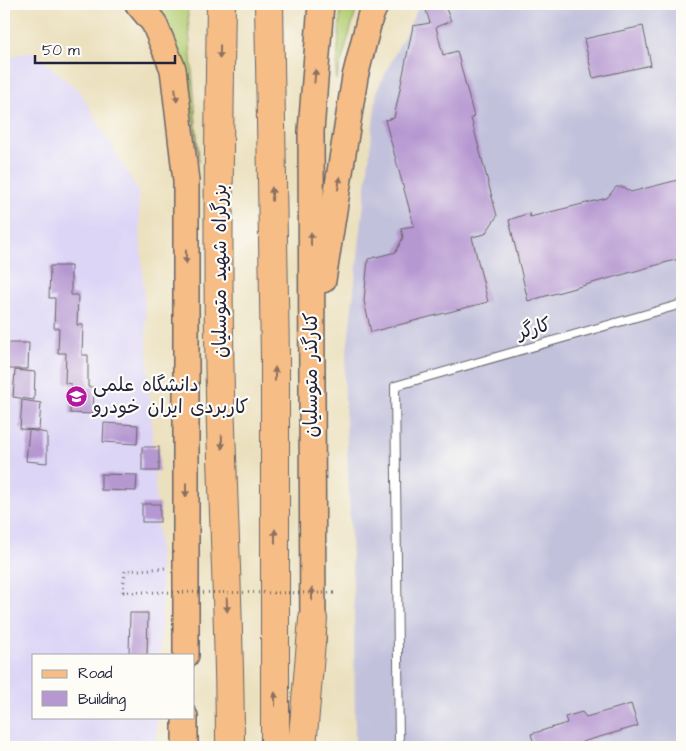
<svg xmlns="http://www.w3.org/2000/svg" width="686" height="751" font-family="'Architects Daughter','Playpen Sans Arabic',sans-serif">
<style>
.built{fill:#ddd5f6}
.industrial{fill:#c2c1dc}
.green{fill:#b4cd72;stroke:#6b7856}
.building{fill:#b698d1}
.lines{fill:none;stroke-linecap:round;stroke-linejoin:round}
.lane-casing{stroke:#686468;stroke-width:10}
.primary-casing{stroke:#686468;stroke-width:28}
.highway-casing{stroke:#686468;stroke-width:30}
.path{stroke:#686468;stroke-width:3;stroke-dasharray:1 4;stroke-linecap:butt}
.lane{stroke:#fff;stroke-width:8}
.primary{stroke:#f6be86;stroke-width:25}
.highway{stroke:#f6be86;stroke-width:28}
.path-bridge{stroke:#686468;stroke-width:3;stroke-dasharray:1 4;stroke-linecap:butt}
.oneway{fill:#8c7060}
.labels{text-anchor:middle;dominant-baseline:central;stroke-width:4.5;stroke-linejoin:round;paint-order:stroke}
.street-label{font-size:19px;fill:#22223b;stroke:#fdfcf7}
.poi-label{font-size:19px;fill:#22223b;stroke:#fdfcf7;text-anchor:start}
</style>
<rect width="100%" height="100%" fill="#fdfcf7"/>
<filter id="ink" filterUnits="userSpaceOnUse"><feTurbulence type="fractalNoise" baseFrequency=".02" numOctaves="2"/><feDisplacementMap in="SourceGraphic" scale="10" xChannelSelector="R" yChannelSelector="G"/><feConvolveMatrix kernelMatrix="1 2 1 2 8 2 1 2 1" color-interpolation-filters="sRGB"/></filter>
<filter id="wash" filterUnits="userSpaceOnUse"><feTurbulence type="fractalNoise" baseFrequency=".0096" numOctaves="4" result="noise"/><feDisplacementMap in="SourceGraphic" scale="20" xChannelSelector="R" yChannelSelector="G"/><feGaussianBlur stdDeviation="1.12" result="paint"/><feColorMatrix in="noise" values="0 0 0 0 0 0 0 0 0 0 0 0 0 0 0 0 0 1.4 0 .05"/><feComposite in="paint" operator="in"/></filter>
<g filter="url(#wash)">
<rect width="100%" height="100%" fill="#ebe0bd"/>
<!-- built -->
<polygon class="built" points="33,52 81,93 138,191 162,600 160,655 34,655 34,717 157,717 156,747 4,747 4,57"/>
<!-- industrial -->
<polygon class="industrial" points="420,4 682,4 682,747 355,747 354,611 344,377 377,90"/>
<!-- green -->
<g class="green">
<polygon points="150,4 187,4 199,162 188,81 169,28"/>
<polygon points="341,4 358,4 336,80"/>
</g>
<g id="blocks">
<!-- building -->
<g class="building">
<polygon points="434,4 444,4 451,21 436,27 443,55 457,51 474,117 471,118 497,216 485,234 472,237 488,302 371,332 364,301 368,259 396,252 403,237 401,228 414,226 385,120 394,118 413,26 430,23 425,7"/>
<polygon points="643,26 651,65 593,78 584,39"/>
<polygon points="682,179 682,258 528,301 509,220 529,213 530,217 607,198 616,187 623,187 631,192"/>
<polygon points="50,266 71,266 71,295 78,295 77,325 83,325 82,355 88,355 88,387 94,387 93,414 70,413 71,384 65,383 66,353 58,353 59,328 54,328 55,298 49,298"/>
<polygon points="7,343 29,343 28,369 5,369"/>
<polygon points="15,370 35,372 34,400 13,397"/>
<polygon points="22,400 41,403 39,430 20,429"/>
<polygon points="104,423 138,425 137,444 103,442"/>
<polygon points="29,430 47,433 47,463 26,461"/>
<rect x="142" y="447" width="17" height="24"/>
<polygon points="101,474 137,475 136,491 101,490"/>
<rect x="142" y="504" width="18" height="18"/>
<polygon points="130,613 148,613 147,655 129,655"/>
<polygon points="631,704 638,726 582,742 584,747 535,747 531,734 567,723 565,717 582,712 586,717"/>
</g>
</g>
</g>
<g filter="url(#ink)">
<use href="#blocks" fill-opacity="0" stroke="#686468" stroke-width="1"/>
<g class="lines">
<defs>
<polyline id="lane" points="399,747 395,386 682,304"/>
<g id="primary">
<polyline points="138,4 154,23 173,69 186,181 186,655"/>
<polyline points="323,280 355,77 370,17 376,4"/>
<polyline points="313,640 311,131 321,4"/>
<polyline points="185,747 185,717"/>
</g>
<g id="highway">
<path d="M221 4C219 133 217 263 220 393 223 511 230 629 230 747"/>
<polyline points="269,4 275,357 275,747"/>
<polyline points="302,747 313,619"/>
</g>
</defs>
<!-- lane casing -->
<use href="#lane" class="lane-casing"/>
<!-- primary casing -->
<use href="#primary" class="primary-casing"/>
<!-- highway casing -->
<use href="#highway" class="highway-casing"/>
<!-- path -->
<polyline class="path" points="123,592 125,571 166,568"/>
<!-- lane -->
<use href="#lane" class="lane"/>
<!-- primary -->
<use href="#primary" class="primary"/>
<!-- highway -->
<use href="#highway" class="highway"/>
<!-- path-bridge -->
<polyline class="path-bridge" points="123,592 335,593"/>
</g>
<!-- one-way arrows -->
<defs><path id="oneway-solid" d="M-6-.8H1V-3.2L6.5 0L1 3.2V.8H-6Z" transform="scale(1.25)"/></defs>
<g class="oneway">
<use href="#oneway-solid" transform="translate(220 52) rotate(91)"/>
<use href="#oneway-solid" transform="translate(315 76) rotate(-85)"/>
<use href="#oneway-solid" transform="translate(176 95) rotate(83)"/>
<use href="#oneway-solid" transform="translate(339 183) rotate(-81)"/>
<use href="#oneway-solid" transform="translate(272 194) rotate(-91)"/>
<use href="#oneway-solid" transform="translate(311 239) rotate(-90)"/>
<use href="#oneway-solid" transform="translate(186 257) rotate(90)"/>
<use href="#oneway-solid" transform="translate(275 374) rotate(-90)"/>
<use href="#oneway-solid" transform="translate(222 442) rotate(88)"/>
<use href="#oneway-solid" transform="translate(186 490) rotate(90)"/>
<use href="#oneway-solid" transform="translate(275 536) rotate(-90)"/>
<use href="#oneway-solid" transform="translate(312 594) rotate(-90)"/>
<use href="#oneway-solid" transform="translate(227 605) rotate(88)"/>
<use href="#oneway-solid" transform="translate(275 699) rotate(-90)"/>
</g>
</g>
<!-- icons -->
<defs>
<symbol id="university-disc" viewBox="-11 -11 22 22"><circle r="9.5" fill="#b5179e" stroke="#fdfcf7"/><path d="M0-5L7-2L0 1L-7-2ZM-4 1L0 2.5L4 1V4Q0 6-4 4Z" fill="#fff"/></symbol>
</defs>
<g fill-rule="evenodd">
<use href="#university-disc" x="64" y="384" width="25" height="25"/>
</g>
<g class="labels">
<!-- street labels -->
<g class="street-label">
<text transform="translate(220 271) rotate(-90)">بزرگراه شهید متوسلیان</text>
<text transform="translate(534 329) rotate(-16)">کارگر</text>
<text transform="translate(311 375) rotate(-90)">کنارگذر متوسلیان</text>
</g>
<!-- poi labels -->
<g class="poi-label">
<text x="93" y="385">دانشگاه علمی<tspan x="93" dy="22">کاربردی ایران خودرو</tspan></text>
</g>
</g>
<!-- margin -->
<rect width="686" height="751" fill="none" stroke="#fdfcf7" stroke-width="20"/>
<!-- legend -->
<rect x="32" y="654" width="162" height="65" fill="#fdfcf7" stroke="#a5a5ac"/>
<rect x="42" y="670" width="25" height="8" fill="#f6be86" stroke="#a5a5ac"/>
<text x="78" y="678" font-size="15" fill="#22223b">Road</text>
<rect x="42" y="691" width="25" height="15" fill="#b698d1" stroke="#a5a5ac"/>
<text x="78" y="704" font-size="15" fill="#22223b">Building</text>
<!-- scale -->
<path d="M35 55v8h140v-8" fill="none" stroke="#22223b" stroke-width="2.5"/>
<text x="42" y="55" font-size="15" fill="#22223b" stroke="#fdfcf7" stroke-width="4" paint-order="stroke">50 m</text>
</svg>
